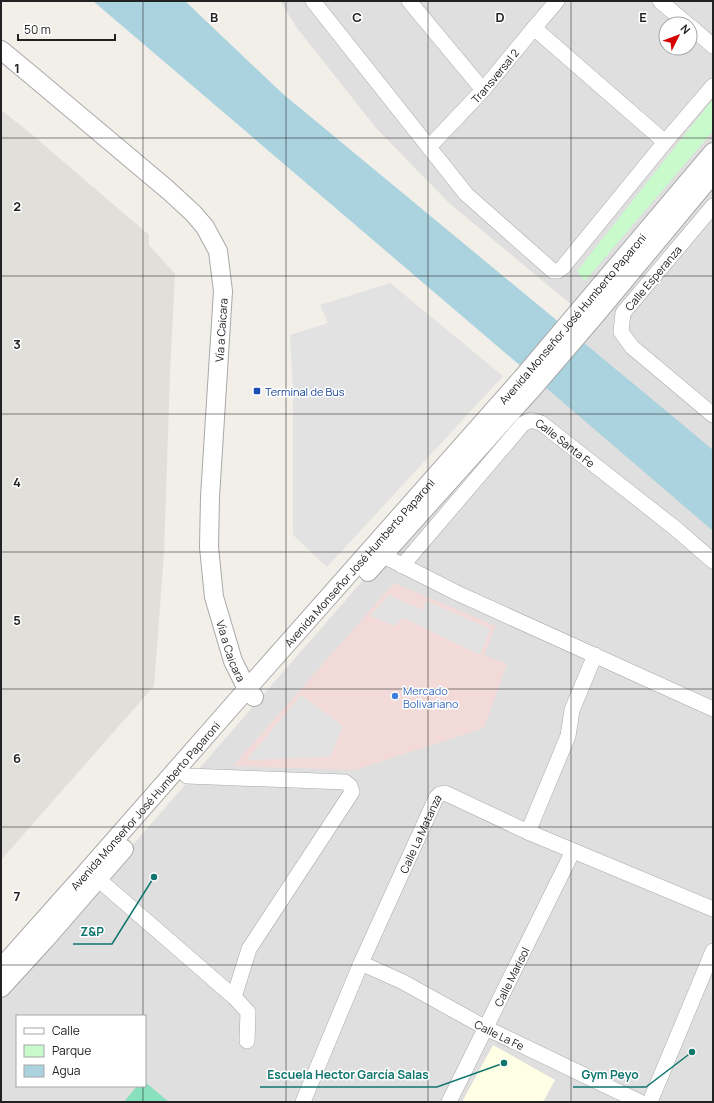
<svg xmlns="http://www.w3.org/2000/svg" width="714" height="1103" font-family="Manrope,sans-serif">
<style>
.residential{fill:#e0dfdf;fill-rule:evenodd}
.commercial{fill:#f2dad9}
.education{fill:#ffffe5}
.airport{fill:#e1dfda}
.park{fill:#c8facc}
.pitch{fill:#88e0be}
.parking{fill:#e2e2e2}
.water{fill:#aad3df}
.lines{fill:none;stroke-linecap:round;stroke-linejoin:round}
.minor-casing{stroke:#a9a9a9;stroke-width:16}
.tertiary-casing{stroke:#a9a9a9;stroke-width:20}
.minor{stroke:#fff;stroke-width:15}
.tertiary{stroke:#fff;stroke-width:18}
.grid{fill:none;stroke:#222;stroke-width:1;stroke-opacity:0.55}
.transit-dot{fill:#1a4fb4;stroke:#fff;stroke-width:1.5}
.shop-dot{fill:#3f7fe0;stroke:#fff;stroke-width:1.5}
.labels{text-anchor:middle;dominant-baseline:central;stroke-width:3;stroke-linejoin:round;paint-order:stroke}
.street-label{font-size:11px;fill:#222;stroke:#fff}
.transit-label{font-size:11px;fill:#164399;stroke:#fff;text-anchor:start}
.shop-label{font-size:11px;fill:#366cbe;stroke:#fff;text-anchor:start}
.grid-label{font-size:13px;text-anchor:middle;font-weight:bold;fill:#222;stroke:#fff;stroke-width:3;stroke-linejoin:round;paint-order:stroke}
.leader{fill:none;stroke:#0f766e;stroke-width:1.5}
.callout-dot{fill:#0f766e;stroke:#fff;stroke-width:1.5}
.callout-label{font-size:12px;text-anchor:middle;font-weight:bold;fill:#0f766e;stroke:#fff;stroke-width:3;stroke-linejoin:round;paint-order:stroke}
</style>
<rect width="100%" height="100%" fill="#f2efe9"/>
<!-- residential -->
<path class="residential" d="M280 1H713V1102H1V998L64 924 364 579 483 463 590 320 450 204 376 128 297 28ZM666 24H690V48H666ZM17 1016H145V1086H17Z"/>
<!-- commercial -->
<polygon class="commercial" points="394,583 496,626 484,655 507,664 484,728 355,770 233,766"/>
<!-- education -->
<polygon class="education" points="493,1045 555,1080 543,1102 462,1102"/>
<!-- airport -->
<polygon class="airport" points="1,110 29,132 149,235 149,245 175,274 170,374 164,553 154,686 1,860"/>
<!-- park -->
<polygon class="park" points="713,99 713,131 585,281 577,271"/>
<!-- pitch -->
<polygon class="pitch" points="145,1082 169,1102 124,1102 137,1086 145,1086"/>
<!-- parking -->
<g class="parking">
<polygon points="390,283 503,376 327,567 293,535 293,392 290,335 328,323 320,305"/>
<polygon points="389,595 423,610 426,601 490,629 480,655 404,618 394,626 370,616"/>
<polygon points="301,695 343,726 330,757 247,760"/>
</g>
<!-- water -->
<polygon class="water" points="93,1 185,1 283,94 682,424 713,450 713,531 523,368"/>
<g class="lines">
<defs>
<g id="minor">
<polyline points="313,1 466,194 553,271 558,271 563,267 665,142 713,86"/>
<polyline points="409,1 483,90"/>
<polyline points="660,1 687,24"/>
<polyline points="690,26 713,46"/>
<polyline points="534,28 665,142"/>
<path id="s1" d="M429 147 483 90 534 28 557 1"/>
<polyline points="713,206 623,313 621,332 632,347 713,415"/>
<polyline points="382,555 457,593 713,709"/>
<path id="s2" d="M402 566 523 424 531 420 541 423 675 528 713 561"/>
<polyline points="187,776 345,782 350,786 352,792 249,949 234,997"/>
<polyline points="528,832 568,736 572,710 595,655"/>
<polyline points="98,879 234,997 248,1012 247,1041"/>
<path id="s3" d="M361 963 403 982 486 1028 640 1102"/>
<path id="s4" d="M303 1102 361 963 436 798 440 794 445 793 528 832 713 909"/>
<path id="s5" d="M449 1102 573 851"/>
<polyline points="650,1102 713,951"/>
</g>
<g id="tertiary">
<path id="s6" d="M1 50 30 74 168 190 193 213 205 227 218 251 223 291 210 497 209 547 214 597 233 661 247 689 254 697"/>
<polyline points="368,572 533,388 594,317 713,174"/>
<path id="s7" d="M1 968 65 896 82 877 247 689 522 378 713 152"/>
<polyline points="1,988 44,941 124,849"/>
</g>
</defs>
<!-- minor casing -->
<use href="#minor" class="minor-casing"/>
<!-- tertiary casing -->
<use href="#tertiary" class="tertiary-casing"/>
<!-- minor -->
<use href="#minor" class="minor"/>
<!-- tertiary -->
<use href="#tertiary" class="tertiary"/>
</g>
<!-- grid -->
<path class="grid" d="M143 1V1016M286 1V1102M428 1V1102M571 1V1102M1 138H713M1 276H713M1 414H713M1 552H713M1 689H713M1 827H713M1 965H713M143 1086V1102"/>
<!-- markers -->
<rect class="transit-dot" x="253" y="387" width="8" height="8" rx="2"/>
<circle class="shop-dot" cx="395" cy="696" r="4"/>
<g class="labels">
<!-- street labels -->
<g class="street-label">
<text stroke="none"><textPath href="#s1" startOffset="97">Transversal 2</textPath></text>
<text transform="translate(653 278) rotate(-50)">Calle Esperanza</text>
<text stroke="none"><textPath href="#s7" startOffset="865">Avenida Monseñor José Humberto Paparoni</textPath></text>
<text transform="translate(221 330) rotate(-86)">Vía a Caicara</text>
<text stroke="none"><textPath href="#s2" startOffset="237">Calle Santa Fe</textPath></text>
<text stroke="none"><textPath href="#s7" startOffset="541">Avenida Monseñor José Humberto Paparoni</textPath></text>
<text stroke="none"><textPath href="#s6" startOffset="701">Vía a Caicara</textPath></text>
<text stroke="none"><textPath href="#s7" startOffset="217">Avenida Monseñor José Humberto Paparoni</textPath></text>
<text stroke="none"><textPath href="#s4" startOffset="293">Calle La Matanza</textPath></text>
<text stroke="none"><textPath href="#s5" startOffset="140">Calle Marisol</textPath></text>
<text stroke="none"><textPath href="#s3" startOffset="156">Calle La Fe</textPath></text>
</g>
<!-- transit labels -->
<g class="transit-label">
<text x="265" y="391">Terminal de Bus</text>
</g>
<!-- shop labels -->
<g class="shop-label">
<text x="403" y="690">Mercado<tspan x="403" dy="13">Bolivariano</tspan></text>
</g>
</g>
<g class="grid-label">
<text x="214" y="22">B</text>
<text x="357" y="22">C</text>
<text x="500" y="22">D</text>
<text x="643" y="22">E</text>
<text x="17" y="73">1</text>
<text x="17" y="211">2</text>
<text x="17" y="349">3</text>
<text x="17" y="487">4</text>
<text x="17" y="625">5</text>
<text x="17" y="763">6</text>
<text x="17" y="901">7</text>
</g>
<!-- callouts -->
<path class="leader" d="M154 877L112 944H73M692 1052L646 1087H573M504 1063L437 1087H260"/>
<g class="callout-dot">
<circle cx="154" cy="877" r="4"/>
<circle cx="692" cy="1052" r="4"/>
<circle cx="504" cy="1063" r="4"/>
</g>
<g class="callout-label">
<text x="92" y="936">Z&amp;P</text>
<text x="610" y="1079">Gym Peyo</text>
<text x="348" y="1079">Escuela Hector García Salas</text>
</g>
<!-- border -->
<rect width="714" height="1103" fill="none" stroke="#222222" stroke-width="4"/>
<!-- legend -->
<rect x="16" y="1015" width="130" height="72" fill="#ffffff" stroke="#a7a7a7"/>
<rect x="24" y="1028" width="20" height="6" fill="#ffffff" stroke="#a7a7a7"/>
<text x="52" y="1035" font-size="12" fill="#222222">Calle</text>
<rect x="24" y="1045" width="20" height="12" fill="#c8facc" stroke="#a7a7a7"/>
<text x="52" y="1055" font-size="12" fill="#222222">Parque</text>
<rect x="24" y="1065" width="20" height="12" fill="#aad3df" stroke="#a7a7a7"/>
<text x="52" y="1075" font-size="12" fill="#222222">Agua</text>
<!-- north arrow -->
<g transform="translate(678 36) rotate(48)"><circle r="19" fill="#ffffff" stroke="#a7a7a7"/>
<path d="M0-3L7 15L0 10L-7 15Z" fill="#d40000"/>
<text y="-6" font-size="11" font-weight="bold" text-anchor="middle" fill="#222222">N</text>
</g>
<!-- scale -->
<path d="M18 34v6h97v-6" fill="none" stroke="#222222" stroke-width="2"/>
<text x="24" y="34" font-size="12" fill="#222222" stroke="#ffffff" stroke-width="3" paint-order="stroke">50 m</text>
</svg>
